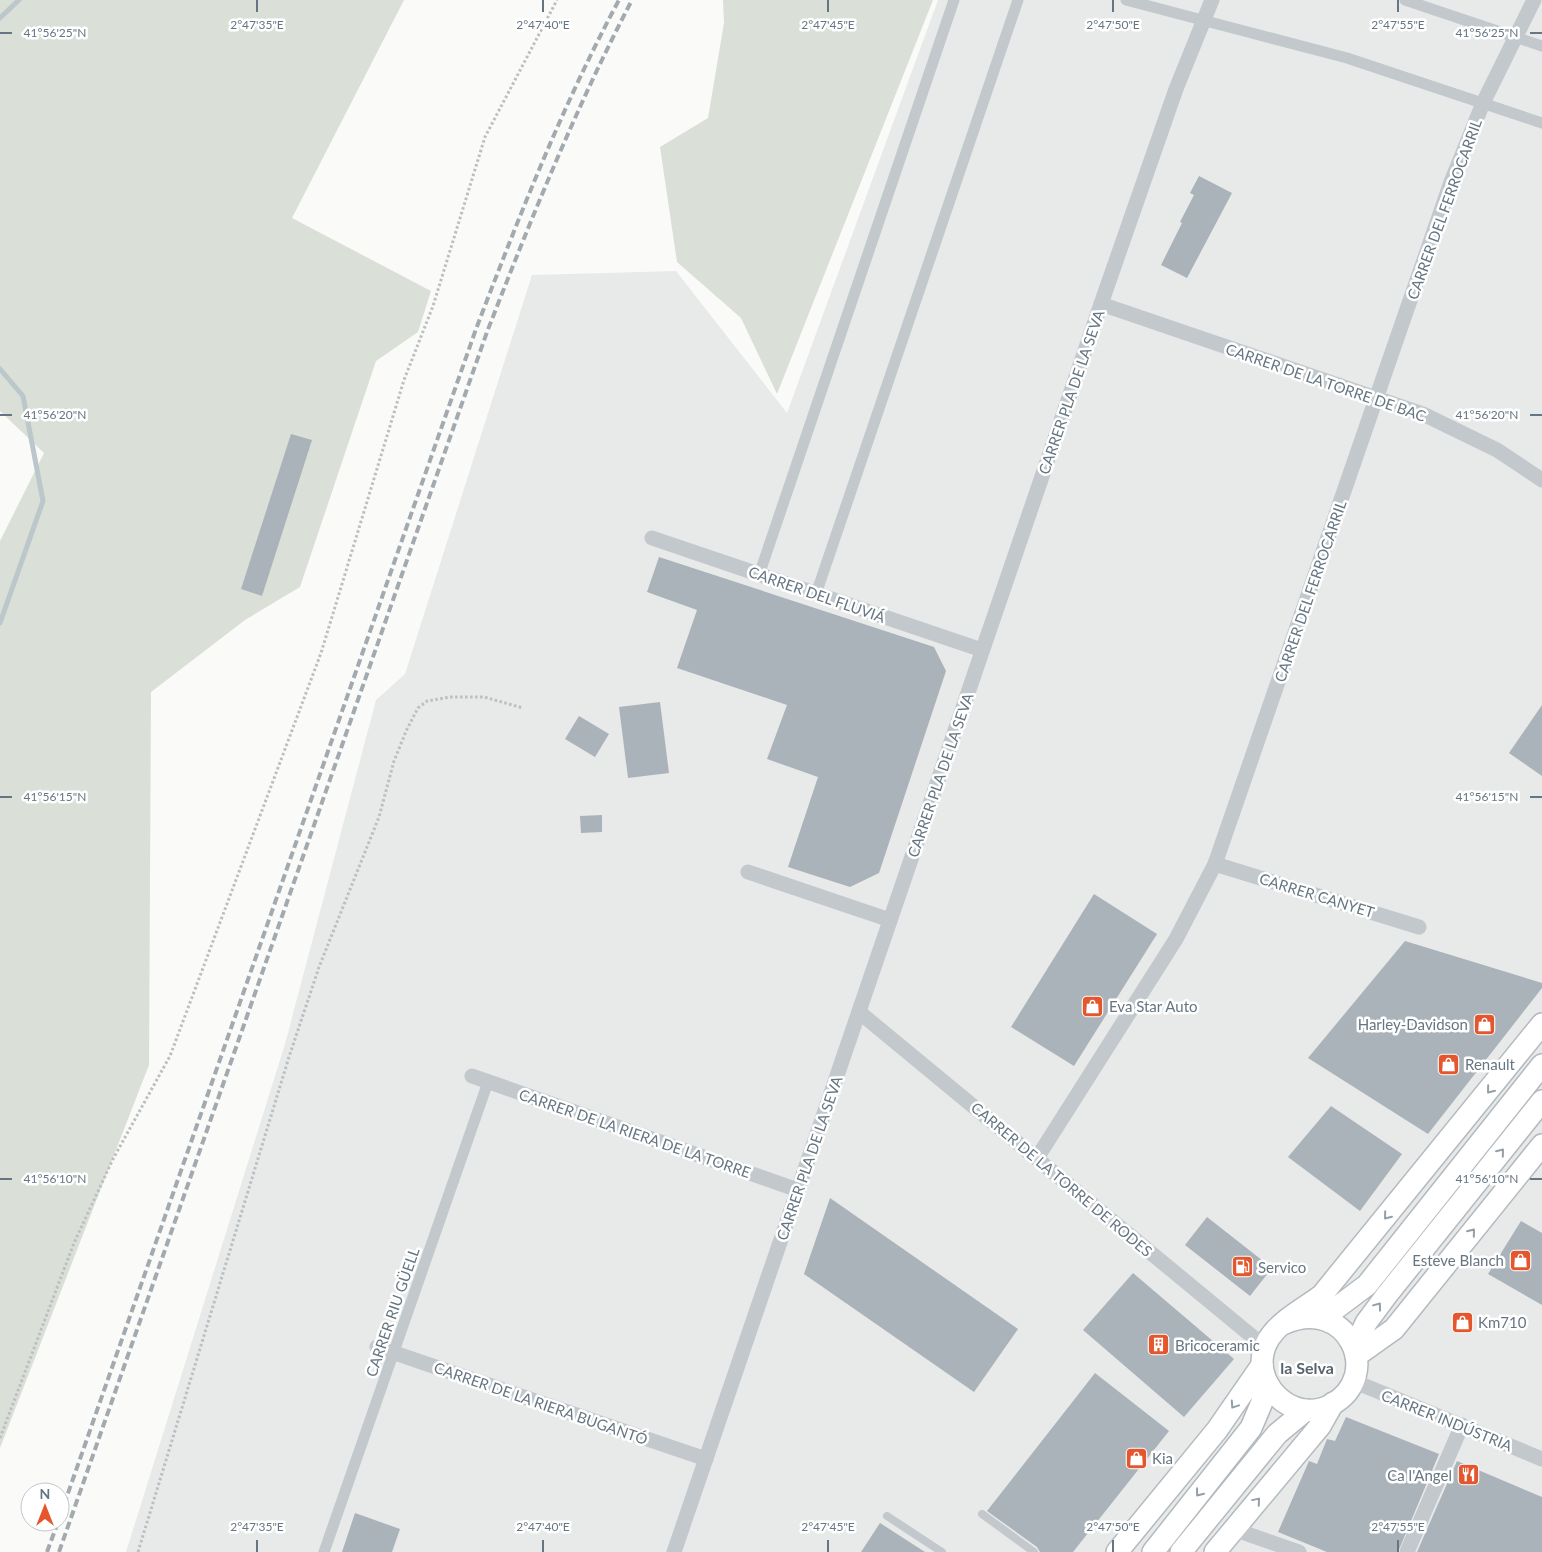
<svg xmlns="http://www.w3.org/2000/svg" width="1542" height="1552" font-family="Lato,sans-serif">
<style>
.built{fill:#e8e9e9}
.green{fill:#dadfd7}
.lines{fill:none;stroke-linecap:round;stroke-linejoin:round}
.stream{stroke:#bbc7cb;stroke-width:5}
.building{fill:#aab3b9}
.secondary-casing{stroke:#b3babf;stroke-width:24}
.path{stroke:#bbbfc2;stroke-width:3;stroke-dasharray:2.5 2.5;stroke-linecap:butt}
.service{stroke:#c3c8cc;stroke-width:8}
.pedestrian{stroke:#c3c8cc;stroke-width:11}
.minor{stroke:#c3c8cc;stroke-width:15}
.secondary{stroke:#fff;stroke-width:21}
.rail{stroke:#a2aab0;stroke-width:4;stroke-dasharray:8 4;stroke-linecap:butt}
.oneway{stroke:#939fa8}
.ticks{fill:none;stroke:#657683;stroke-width:2}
.labels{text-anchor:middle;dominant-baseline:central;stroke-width:5;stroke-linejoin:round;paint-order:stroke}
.street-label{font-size:15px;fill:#657683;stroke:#fff}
.poi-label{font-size:15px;fill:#657683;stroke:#fff;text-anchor:start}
.neighbourhood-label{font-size:16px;font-weight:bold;fill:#57646e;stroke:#fff}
.ticks-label{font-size:12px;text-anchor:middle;fill:#657683;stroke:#fff;stroke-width:5;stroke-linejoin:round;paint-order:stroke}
</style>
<rect width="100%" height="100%" fill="#fafaf8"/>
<!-- built -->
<polygon class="built" points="938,0 1542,0 1542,1552 126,1552 285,1044 376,700 405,674 532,275 676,271 787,413"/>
<!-- green -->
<g class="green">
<polygon points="0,0 404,0 292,218 431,291 418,332 376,361 300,587 245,620 151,692 149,1065 0,1448 0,541 44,453 0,411"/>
<polygon points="723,0 933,0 777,394 741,318 677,262 660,147 708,118 724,23"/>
</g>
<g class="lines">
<!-- stream -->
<g class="stream">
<polyline points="0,18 19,0"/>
<polyline points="0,369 23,396 43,501 0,623"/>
</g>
</g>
<!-- building -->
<g class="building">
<polygon points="1199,176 1232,193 1187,278 1161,265 1182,223 1180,222 1194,195 1190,193"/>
<polygon points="291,434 312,440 262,596 241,589"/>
<polygon points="659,557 934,647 946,671 879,873 850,887 788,867 818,777 767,759 787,705 677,668 697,610 647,592"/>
<polygon points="660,702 669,773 628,778 619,707"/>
<polygon points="1542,705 1542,776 1509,753"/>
<polygon points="579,716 609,734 595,757 565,739"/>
<polygon points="602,815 602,832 581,833 580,816"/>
<polygon points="1094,894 1157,934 1074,1066 1011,1027"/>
<polygon points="1405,941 1542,983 1542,988 1428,1134 1308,1058"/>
<polygon points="1331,1106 1402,1154 1360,1211 1288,1157"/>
<polygon points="830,1198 1018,1329 974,1392 804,1274"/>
<polygon points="1207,1217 1272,1268 1250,1296 1185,1245"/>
<polygon points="1521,1221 1542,1233 1542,1305 1488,1274"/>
<polygon points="1133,1273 1234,1359 1184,1417 1083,1330"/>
<polygon points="1095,1373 1169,1431 1073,1552 1040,1552 1037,1547 987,1511"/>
<polygon points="1346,1417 1439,1454 1398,1552 1327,1552 1278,1532 1309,1461 1317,1464 1327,1439 1335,1441"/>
<polygon points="1457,1461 1542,1497 1542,1552 1417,1552"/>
<polygon points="355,1513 400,1529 392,1552 342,1552"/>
<polygon points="880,1523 925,1552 861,1552"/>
</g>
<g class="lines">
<defs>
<g id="secondary">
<polyline points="1323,1318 1367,1285 1542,1065"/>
<path d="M1283 1324C1347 1294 1385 1376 1331 1405 1292 1426 1247 1381 1267 1342 1277 1322 1304 1309 1322 1295L1542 1024"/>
<polyline points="1354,1348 1366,1323 1386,1296 1542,1101"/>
<polyline points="1356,1356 1394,1329 1542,1145"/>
<polyline points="1117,1552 1217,1430 1262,1365"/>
<polyline points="1153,1552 1251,1428 1262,1402 1264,1376"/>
<polyline points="1181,1552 1277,1434 1306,1410"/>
<polyline points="1215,1552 1320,1426 1333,1403"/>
</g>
</defs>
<!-- secondary casing -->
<use href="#secondary" class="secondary-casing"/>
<!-- path -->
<g class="path">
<polyline points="0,1438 74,1243 113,1159 170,1056 321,653 404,380 433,306 485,137 557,0"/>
<polyline points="138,1552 289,1057 319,967 379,817 394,761 407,729 418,708 427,701 450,697 484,697 523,708"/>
</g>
<!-- service -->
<g class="service">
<polyline points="982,1514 1034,1552"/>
<polyline points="887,1516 942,1552"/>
</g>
<!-- pedestrian -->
<g class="pedestrian">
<polyline points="1126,0 1347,58 1542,123"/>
<polyline points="1405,0 1542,46"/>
<polyline points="759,575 954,0"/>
<polyline points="816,594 1018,0"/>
<polyline points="324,1552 488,1082"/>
</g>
<!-- minor -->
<g class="minor">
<polyline points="1101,304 1423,414 1497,450 1542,480"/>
<polyline points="652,538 982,650"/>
<polyline points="1215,864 1419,927"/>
<polyline points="748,872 890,920"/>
<polyline points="859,1012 1265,1347"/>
<polyline points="472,1076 798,1190"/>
<polyline points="1037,1158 1176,939 1215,864 1451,182 1483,103 1534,0"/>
<polyline points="377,1347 706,1459"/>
<polyline points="1353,1381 1542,1459"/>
<polyline points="1233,1529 1299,1552"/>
<polyline points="674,1552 1101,304 1176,89 1212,0"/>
<polyline points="1407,1552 1462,1425"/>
</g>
<!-- secondary -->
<use href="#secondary" class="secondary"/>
<!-- rail -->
<g class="rail">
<path d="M60 1516 476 329C519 217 562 106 619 0"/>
<polyline points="47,1552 58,1522"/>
<path d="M59 1552 487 332C531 219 576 107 632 0"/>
</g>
</g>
<!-- one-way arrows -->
<defs><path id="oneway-chevron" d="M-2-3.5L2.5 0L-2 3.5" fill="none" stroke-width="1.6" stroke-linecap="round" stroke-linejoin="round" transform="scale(1.25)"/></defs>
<g class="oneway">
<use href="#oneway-chevron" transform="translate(1490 1090) rotate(129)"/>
<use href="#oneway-chevron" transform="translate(1501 1152) rotate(-51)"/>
<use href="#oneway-chevron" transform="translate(1387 1216) rotate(129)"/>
<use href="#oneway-chevron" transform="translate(1472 1232) rotate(-51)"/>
<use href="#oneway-chevron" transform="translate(1378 1306) rotate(-53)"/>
<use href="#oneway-chevron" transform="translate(1234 1405) rotate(124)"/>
<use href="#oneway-chevron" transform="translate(1199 1493) rotate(128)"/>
<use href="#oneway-chevron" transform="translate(1257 1501) rotate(-50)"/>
</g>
<!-- ticks -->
<path class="ticks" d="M257 0V12M543 0V12M828 0V12M1113 0V12M1398 0V12M0 33H12M1530 33H1542M0 415H12M1530 415H1542M0 797H12M1530 797H1542M0 1179H12M1530 1179H1542M257 1540V1552M543 1540V1552M828 1540V1552M1113 1540V1552M1398 1540V1552"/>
<!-- icons -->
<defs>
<symbol id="shop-square" viewBox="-11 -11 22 22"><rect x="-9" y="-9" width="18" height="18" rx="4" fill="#e4572e" stroke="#fff"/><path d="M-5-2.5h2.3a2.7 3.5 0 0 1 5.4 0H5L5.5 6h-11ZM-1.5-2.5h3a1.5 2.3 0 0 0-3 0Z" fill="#fff"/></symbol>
<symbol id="fuel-square" viewBox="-11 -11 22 22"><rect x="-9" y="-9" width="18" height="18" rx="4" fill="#e4572e" stroke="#fff"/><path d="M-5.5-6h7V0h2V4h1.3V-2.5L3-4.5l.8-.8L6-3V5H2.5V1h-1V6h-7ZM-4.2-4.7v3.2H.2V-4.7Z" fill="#fff"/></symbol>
<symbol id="building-square" viewBox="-11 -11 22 22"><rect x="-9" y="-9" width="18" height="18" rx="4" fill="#e4572e" stroke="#fff"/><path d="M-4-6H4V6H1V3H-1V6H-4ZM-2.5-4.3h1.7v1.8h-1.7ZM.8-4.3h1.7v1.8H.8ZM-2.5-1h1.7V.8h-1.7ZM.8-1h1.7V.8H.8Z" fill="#fff"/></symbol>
<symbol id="restaurant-square" viewBox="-11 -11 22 22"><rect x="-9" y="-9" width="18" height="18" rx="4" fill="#e4572e" stroke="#fff"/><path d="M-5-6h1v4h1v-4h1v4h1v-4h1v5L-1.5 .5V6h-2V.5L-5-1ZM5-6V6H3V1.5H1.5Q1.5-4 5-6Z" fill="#fff"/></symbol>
</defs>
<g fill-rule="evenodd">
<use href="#shop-square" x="1080" y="994" width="25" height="25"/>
<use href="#shop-square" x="1472" y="1012" width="25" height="25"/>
<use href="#shop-square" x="1436" y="1052" width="25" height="25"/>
<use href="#shop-square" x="1508" y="1248" width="25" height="25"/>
<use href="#fuel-square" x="1230" y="1254" width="25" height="25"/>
<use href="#shop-square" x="1450" y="1310" width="25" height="25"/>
<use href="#building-square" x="1146" y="1332" width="25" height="25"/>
<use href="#shop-square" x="1124" y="1446" width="25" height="25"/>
<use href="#restaurant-square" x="1456" y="1462" width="25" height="25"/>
</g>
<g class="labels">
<!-- street labels -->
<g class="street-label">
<text transform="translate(1444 209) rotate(-70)">CARRER DEL FERROCARRIL</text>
<text transform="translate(1326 382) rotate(19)">CARRER DE LA TORRE DE BAC</text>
<text transform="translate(1071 392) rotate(-71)">CARRER PLA DE LA SEVA</text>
<text transform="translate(1310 591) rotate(-71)">CARRER DEL FERROCARRIL</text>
<text transform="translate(817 594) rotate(19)">CARRER DEL FLUVIÁ</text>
<text transform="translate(940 775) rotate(-71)">CARRER PLA DE LA SEVA</text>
<text transform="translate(1317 895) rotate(17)">CARRER CANYET</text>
<text transform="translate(635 1133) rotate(19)">CARRER DE LA RIERA DE LA TORRE</text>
<text transform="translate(809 1158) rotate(-71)">CARRER PLA DE LA SEVA</text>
<text transform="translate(1062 1179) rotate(40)">CARRER DE LA TORRE DE RODES</text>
<text transform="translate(392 1312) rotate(-71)">CARRER RIU GÜELL</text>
<text transform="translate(541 1403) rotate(19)">CARRER DE LA RIERA BUGANTÓ</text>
<text transform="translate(1447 1420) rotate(22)">CARRER INDÚSTRIA</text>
</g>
<!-- poi labels -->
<g class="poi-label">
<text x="1109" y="1006">Eva Star Auto</text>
<text x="1468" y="1024" text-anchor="end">Harley-Davidson</text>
<text x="1465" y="1064">Renault</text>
<text x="1504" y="1260" text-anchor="end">Esteve Blanch</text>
<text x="1258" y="1267">Servico</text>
<text x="1478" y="1322">Km710</text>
<text x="1175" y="1345">Bricoceramic</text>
<text x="1152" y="1458">Kia</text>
<text x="1452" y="1475" text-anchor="end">Ca l'Angel</text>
</g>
<!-- neighbourhood labels -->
<g class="neighbourhood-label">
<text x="1307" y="1367">la Selva</text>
</g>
</g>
<g class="ticks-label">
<text x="257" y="29">2°47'35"E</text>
<text x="543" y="29">2°47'40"E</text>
<text x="828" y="29">2°47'45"E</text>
<text x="1113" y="29">2°47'50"E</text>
<text x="1398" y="29">2°47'55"E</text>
<text x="55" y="37">41°56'25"N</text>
<text x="1487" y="37">41°56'25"N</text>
<text x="55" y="419">41°56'20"N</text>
<text x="1487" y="419">41°56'20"N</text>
<text x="55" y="801">41°56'15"N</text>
<text x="1487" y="801">41°56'15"N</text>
<text x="55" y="1183">41°56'10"N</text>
<text x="1487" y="1183">41°56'10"N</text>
<text x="257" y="1531">2°47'35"E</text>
<text x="543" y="1531">2°47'40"E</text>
<text x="828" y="1531">2°47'45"E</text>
<text x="1113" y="1531">2°47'50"E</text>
<text x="1398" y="1531">2°47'55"E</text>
</g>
<!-- north arrow -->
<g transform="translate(45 1507)"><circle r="24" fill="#ffffff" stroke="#c1c8cd"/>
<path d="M0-4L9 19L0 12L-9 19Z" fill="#e4572e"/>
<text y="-8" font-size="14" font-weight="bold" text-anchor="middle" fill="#657683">N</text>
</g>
</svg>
